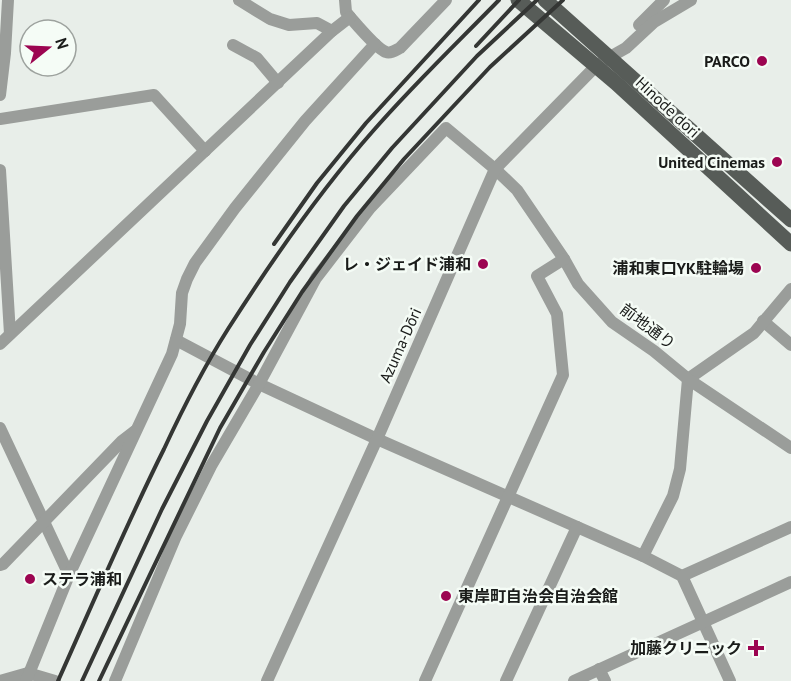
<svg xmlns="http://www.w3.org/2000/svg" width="791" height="681" font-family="'PT Sans','Noto Sans JP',sans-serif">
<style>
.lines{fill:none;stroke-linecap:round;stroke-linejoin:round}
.minor{stroke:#9a9d9a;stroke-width:12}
.major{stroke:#575c58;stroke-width:15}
.rail{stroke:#343634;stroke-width:4}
.poi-dot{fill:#9c0551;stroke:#f5fcf6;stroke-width:2}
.labels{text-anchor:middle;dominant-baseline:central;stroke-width:5;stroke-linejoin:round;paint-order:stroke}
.poi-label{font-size:16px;font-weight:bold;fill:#1a1c1a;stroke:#f5fcf6;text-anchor:end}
.street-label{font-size:16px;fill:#1a1c1a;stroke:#f5fcf6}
</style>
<rect width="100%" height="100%" fill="#e8eee9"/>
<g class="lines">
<!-- minor -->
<g class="minor">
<polyline points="239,0 270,19 289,25 317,23 332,31"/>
<path d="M345 0 346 12 350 17C357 25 377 49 386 52 391 54 396 50 400 48L446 0"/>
<polyline points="639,25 664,0"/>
<polyline points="233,45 257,58 278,83"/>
<polyline points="0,95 5,53 8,0"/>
<polyline points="0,119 154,95 205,151"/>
<polyline points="0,170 10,334"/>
<polyline points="763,321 791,345"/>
<polyline points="176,340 259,384 377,439 643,556 682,576 730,681"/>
<polyline points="0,344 332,31 350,17"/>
<polyline points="0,428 69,575"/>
<polyline points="643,556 673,496 680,469 688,379 754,333 791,289"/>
<polyline points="0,565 3,564 122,441 135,431"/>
<polyline points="682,576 791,527"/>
<polyline points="599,669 605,681"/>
<polyline points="28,673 55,681"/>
<polyline points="0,681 28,673"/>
<polyline points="26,681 69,575 172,354 180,324 182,293 187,279 195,263 235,208 305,121 375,44"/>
<polyline points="115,681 176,536 211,466 259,384 316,278 370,208 446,128 495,169 517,190 564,259 578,284 612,322 654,351 688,379 791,448"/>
<polyline points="267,681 377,439 495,169 596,66 610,57 626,48 654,22 691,0"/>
<polyline points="425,681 563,375 557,314 537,276 564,259"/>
<polyline points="506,681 577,527"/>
<polyline points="574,681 791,582"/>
</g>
<!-- major -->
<g class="major">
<polyline points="518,0 616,83 791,244"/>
<polyline points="545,0 791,220"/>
</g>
<!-- rail -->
<g class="rail">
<polyline points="476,46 519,0"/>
<polyline points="274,244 317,183 366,123 479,0"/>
<path d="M58 681C93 603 126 525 164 449 183 408 204 367 228 329 272 260 319 192 373 131 413 85 457 43 499 0"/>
<polyline points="82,681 162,509 207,421 250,345 290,282 344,206 392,148 477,56 537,0"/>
<polyline points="99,681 220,428 264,352 302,292 357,216 404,159 490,67 563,0"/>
</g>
</g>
<!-- markers -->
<g class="poi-dot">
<circle cx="762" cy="61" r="6"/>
<circle cx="777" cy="162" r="6"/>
<circle cx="483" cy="264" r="6"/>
<circle cx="756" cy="268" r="6"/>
<circle cx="30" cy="579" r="6"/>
<circle cx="446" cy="596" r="6"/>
<path d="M753 639h6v6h6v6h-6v6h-6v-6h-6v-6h6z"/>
</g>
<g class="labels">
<!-- poi labels -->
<g class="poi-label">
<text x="750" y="61">PARCO</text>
<text x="765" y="162">United Cinemas</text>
<text x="471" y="264">レ・ジェイド浦和</text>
<text x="744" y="268">浦和東口YK駐輪場</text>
<text x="42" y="579" text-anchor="start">ステラ浦和</text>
<text x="458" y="596" text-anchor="start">東岸町自治会自治会館</text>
<text x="742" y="648">加藤クリニック</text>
</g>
<!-- street labels -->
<g class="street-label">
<text transform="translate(668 107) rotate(43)">Hinode dori</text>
<text transform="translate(648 326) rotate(37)">前地通り</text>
<text transform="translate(400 345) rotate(-66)">Azuma-Dōri</text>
</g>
</g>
<!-- north arrow -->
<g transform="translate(48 48) rotate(72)"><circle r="28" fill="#f5fcf6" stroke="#9da29e" stroke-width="1.5"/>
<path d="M0-4.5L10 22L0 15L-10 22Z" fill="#9c0551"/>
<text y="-9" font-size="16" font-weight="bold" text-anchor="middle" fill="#1a1c1a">N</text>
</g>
</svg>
